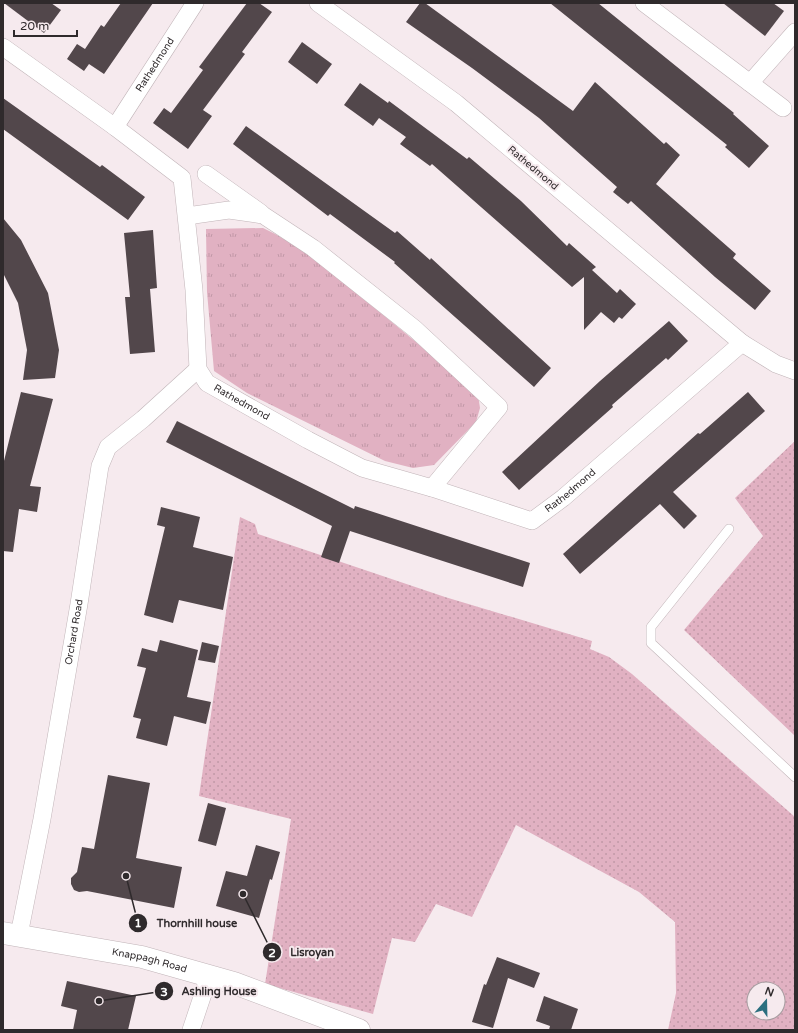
<svg xmlns="http://www.w3.org/2000/svg" width="798" height="1033" font-family="'Varela Round',sans-serif">
<style>
.grass{fill:url(#grass-dots);fill-rule:evenodd}
.park{fill:url(#park-tufts)}
.building{fill:#52474b}
.lines{fill:none;stroke-linecap:round;stroke-linejoin:round}
.lane-casing{stroke:#c1b4b8;stroke-width:10}
.street-casing{stroke:#c1b4b8;stroke-width:18}
.secondary-casing{stroke:#c1b4b8;stroke-width:23}
.lane{stroke:#fff;stroke-width:9}
.street{stroke:#fff;stroke-width:17}
.secondary{stroke:#fff;stroke-width:22}
.labels{text-anchor:middle;dominant-baseline:central;stroke-width:4;stroke-linejoin:round;paint-order:stroke}
.street-label{font-size:10px;fill:#2f2a2c;stroke:#f6eaee}
.leader{fill:none;stroke:#2f2a2c;stroke-width:1.5}
.callout-dot{fill:#2f2a2c;stroke:#f6eaee;stroke-width:1.5}
.mark-label{font-size:12px;text-anchor:middle;font-weight:bold;fill:#fff}
.callout-label{font-size:11px;text-anchor:middle;font-weight:bold;fill:#2f2a2c;stroke:#f6eaee;stroke-width:4;stroke-linejoin:round;paint-order:stroke}
</style>
<defs>
<pattern id="grass-dots" width="8" height="8" patternUnits="userSpaceOnUse"><rect width="8" height="8" fill="#e1b1c2"/><path d="M2 2h.1M6 6h.1" fill="none" stroke="#c198a7" stroke-width="1.8" stroke-linecap="round"/></pattern>
<pattern id="park-tufts" width="24" height="20" patternUnits="userSpaceOnUse"><rect width="24" height="20" fill="#e1b1c2"/><path d="M3 7l-1-3M5 7V3M7 7l1-3M15 17l-1-3M17 17v-4M19 17l1-3" fill="none" stroke="#c198a7"/></pattern>
</defs>
<rect width="100%" height="100%" fill="#f6eaee"/>
<!-- grass -->
<g class="grass">
<polygon points="795,441 795,736 684,630 763,536 735,498"/>
<path d="M240 517 255 524 258 534 445 597 592 641 590 649 609 657 632 674 795 817V1030H668L676 993 675 922 639 892 516 825 472 917 436 904 415 942 392 938 373 1014 265 984 291 819 199 796ZM754 989H778V1013H754Z"/>
</g>
<!-- park -->
<path class="park" d="M263 228C296 243 324 267 351 289 395 324 437 359 478 395L480 408 476 422 434 465 413 468 385 461 247 393 214 371 207 292 206 229Z"/>
<!-- building -->
<g class="building">
<polygon points="4,3 51,3 61,10 44,33"/>
<polygon points="121,3 153,3 104,74 89,64 84,71 67,59 77,44 85,49 101,25 104,27"/>
<polygon points="247,3 259,3 272,12 242,52 245,54 203,110 212,116 188,149 153,123 164,108 171,113 203,70 199,67"/>
<polygon points="420,3 425,3 573,111 595,82 664,144 666,142 680,155 656,184 736,254 733,258 771,291 755,310 715,277 631,201 628,204 613,192 617,187 539,118 472,68 406,22"/>
<polygon points="550,3 598,3 734,113 733,114 769,146 749,168 725,147 727,145"/>
<polygon points="723,3 773,3 784,11 765,36"/>
<polygon points="302,42 332,64 317,84 288,62"/>
<polygon points="360,83 388,103 389,101 467,159 469,157 521,201 567,246 569,243 596,267 592,270 617,293 620,289 636,304 622,319 619,317 614,323 601,312 584,330 584,277 572,287 432,164 430,166 400,144 406,137 379,118 373,126 344,105"/>
<polygon points="3,98 100,167 102,165 145,197 128,220 3,129"/>
<polygon points="246,126 395,233 397,231 430,260 431,258 551,368 534,387 394,263 395,262 330,214 328,216 233,144"/>
<polygon points="3,218 21,240 48,293 59,350 55,378 23,380 27,350 18,303 3,273"/>
<polygon points="153,230 157,288 150,289 155,352 130,354 125,297 130,297 124,233"/>
<polygon points="669,321 688,341 668,360 666,358 612,405 613,407 519,490 502,472 600,381"/>
<polygon points="21,392 53,399 30,486 41,487 37,512 19,509 13,552 3,551 3,465"/>
<polygon points="748,392 765,411 673,492 697,516 684,529 660,504 580,574 563,554 698,433 700,434"/>
<polygon points="177,421 354,509 355,506 530,563 523,587 350,531 339,563 321,557 332,526 166,442"/>
<polygon points="161,507 200,517 193,547 233,557 223,610 179,600 173,623 144,615 165,527 157,525"/>
<polygon points="160,640 198,650 187,697 211,702 206,724 174,716 167,746 136,738 141,719 133,717 146,668 137,666 142,648 157,652"/>
<polygon points="202,642 219,646 215,663 198,660"/>
<polygon points="108,775 150,783 136,858 182,867 174,908 87,891 79,892 74,890 71,884 71,878 77,872 82,847 94,849"/>
<polygon points="208,803 226,808 216,846 198,841"/>
<polygon points="256,845 280,852 272,880 270,879 259,918 216,906 226,871 247,876"/>
<polygon points="497,957 540,973 534,988 508,978 493,1028 472,1022 484,984 486,985"/>
<polygon points="67,981 136,996 128,1030 73,1030 77,1010 61,1006"/>
<polygon points="544,996 578,1009 571,1030 549,1030 550,1026 536,1021"/>
</g>
<g class="lines">
<defs>
<polyline id="lane" points="729,529 651,627 651,643 795,777"/>
<g id="street">
<polyline points="644,3 783,108"/>
<path id="s1" d="M3 47 115 127 182 178 194 290 198 369 207 383 308 440 362 468 432 488 532 521 563 498 742 343 456 103 318 3"/>
<polyline points="750,83 795,32"/>
<path id="s2" d="M115 127 195 3"/>
<polyline points="206,174 261,213"/>
<polyline points="187,216 229,210 263,215 313,248 415,329 499,407 432,488"/>
<polyline points="742,343 776,364 795,371"/>
<path id="s3" d="M19 935 42 819 79 604 100 466 108 447 143 419 198 369"/>
<polyline points="191,1030 209,976"/>
</g>
<g id="secondary">
<path id="s4" d="M3 933 142 957 234 983 359 1030"/>
</g>
</defs>
<!-- lane casing -->
<use href="#lane" class="lane-casing"/>
<!-- street casing -->
<use href="#street" class="street-casing"/>
<!-- secondary casing -->
<use href="#secondary" class="secondary-casing"/>
<!-- lane -->
<use href="#lane" class="lane"/>
<!-- street -->
<use href="#street" class="street"/>
<!-- secondary -->
<use href="#secondary" class="secondary"/>
</g>
<g class="labels">
<!-- street labels -->
<g class="street-label">
<text stroke="none"><textPath href="#s2" startOffset="74">Rathedmond</textPath></text>
<text transform="translate(533 168) rotate(40)">Rathedmond</text>
<text stroke="none"><textPath href="#s1" startOffset="470">Rathedmond</textPath></text>
<text stroke="none"><textPath href="#s1" startOffset="834">Rathedmond</textPath></text>
<text stroke="none"><textPath href="#s3" startOffset="308">Orchard Road</textPath></text>
<text stroke="none"><textPath href="#s4" startOffset="149">Knappagh Road</textPath></text>
</g>
</g>
<!-- callouts -->
<path class="leader" d="M126 876L138 923M243 894L272 952M99 1001L164 991"/>
<g class="callout-dot">
<circle cx="126" cy="876" r="4"/>
<circle cx="243" cy="894" r="4"/>
<circle cx="99" cy="1001" r="4"/>
<circle cx="138" cy="923" r="10"/>
<circle cx="272" cy="952" r="10"/>
<circle cx="164" cy="991" r="10"/>
</g>
<g class="mark-label">
<text x="138" y="927">1</text>
<text x="272" y="957">2</text>
<text x="164" y="996">3</text>
</g>
<g class="callout-label">
<text x="197" y="927">Thornhill house</text>
<text x="312" y="956">Lisroyan</text>
<text x="219" y="995">Ashling House</text>
</g>
<!-- border -->
<rect width="798" height="1033" fill="none" stroke="#2f2a2c" stroke-width="8"/>
<!-- north arrow -->
<g transform="translate(766 1001) rotate(20)"><circle r="19" fill="#f6eaee" stroke="#a69da0"/>
<path d="M0-3L7 15L0 10L-7 15Z" fill="#2b6f7f"/>
<text y="-6" font-size="11" font-weight="bold" text-anchor="middle" fill="#2f2a2c">N</text>
</g>
<!-- scale -->
<path d="M14 30v6h63v-6" fill="none" stroke="#2f2a2c" stroke-width="2"/>
<text x="20" y="30" font-size="12" fill="#2f2a2c" stroke="#f6eaee" stroke-width="3" paint-order="stroke">20 m</text>
</svg>
